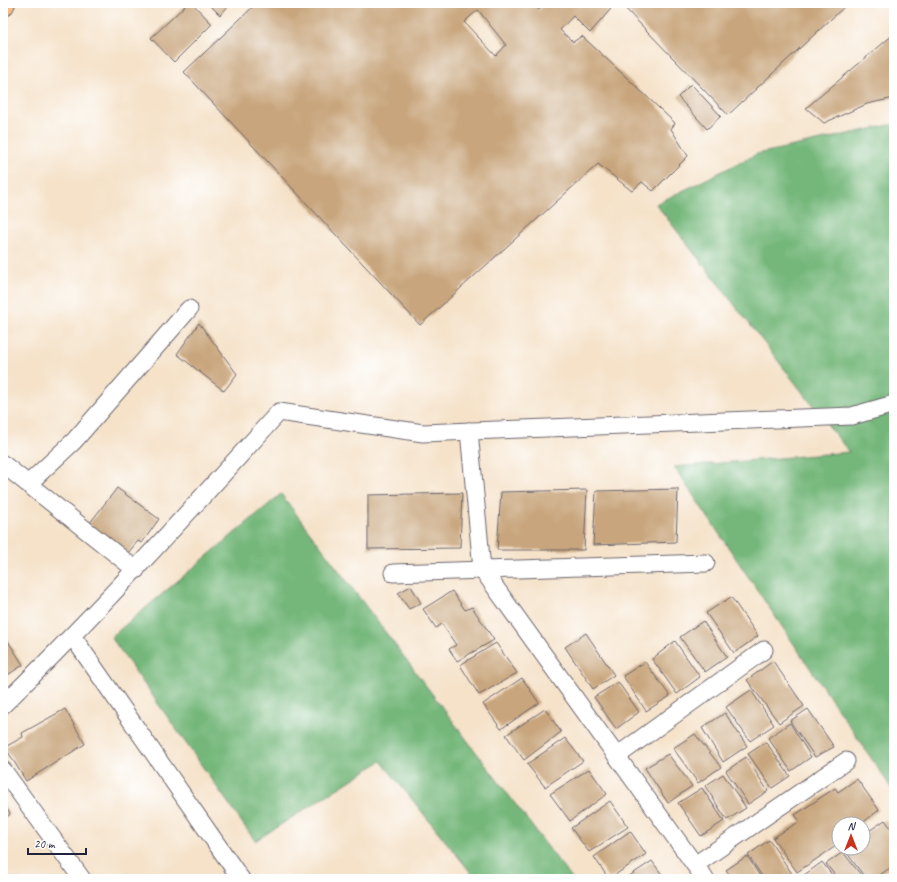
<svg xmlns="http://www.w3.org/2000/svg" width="897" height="882" font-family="Caveat,sans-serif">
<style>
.forest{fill:#74b77a;stroke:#4b6c5a}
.building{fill:#c8a57c;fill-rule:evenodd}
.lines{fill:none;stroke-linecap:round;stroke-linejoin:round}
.minor-casing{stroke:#6c656d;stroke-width:19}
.primary-casing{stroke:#6c656d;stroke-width:24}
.minor{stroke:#fff;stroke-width:17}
.primary{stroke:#f6be86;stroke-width:22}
</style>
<rect width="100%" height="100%" fill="#fff"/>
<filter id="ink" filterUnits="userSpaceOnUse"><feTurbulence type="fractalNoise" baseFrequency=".025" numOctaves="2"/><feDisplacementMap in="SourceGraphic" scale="8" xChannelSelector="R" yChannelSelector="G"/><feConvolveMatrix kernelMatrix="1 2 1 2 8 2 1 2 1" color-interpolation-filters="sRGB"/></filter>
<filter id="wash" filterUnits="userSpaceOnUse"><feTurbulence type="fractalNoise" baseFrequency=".012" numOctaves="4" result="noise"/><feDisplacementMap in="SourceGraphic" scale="16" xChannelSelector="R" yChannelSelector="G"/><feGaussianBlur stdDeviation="0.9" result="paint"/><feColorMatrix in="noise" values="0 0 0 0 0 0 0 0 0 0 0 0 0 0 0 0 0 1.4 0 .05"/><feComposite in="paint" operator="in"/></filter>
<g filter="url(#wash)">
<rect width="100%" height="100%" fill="#f5e2c9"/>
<!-- forest -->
<g class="forest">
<polygon points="894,124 894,792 674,467 849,452 656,204 757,154"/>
<polygon points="281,494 572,879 476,879 381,761 255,841 111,637"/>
</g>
<g id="blocks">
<!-- building -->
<g class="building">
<polygon points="188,3 192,3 212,24 174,62 151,38"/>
<polygon points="208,3 231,3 220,15"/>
<path d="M257 3H530L539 10 545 3H616L590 33 573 16 560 30 573 42 582 36 675 123 671 129 688 156 653 191 642 182 632 191 598 164 420 325 184 72ZM478 10 506 45 496 56 464 22Z"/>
<polygon points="620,3 841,3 844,7 728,115"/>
<polygon points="894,34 894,98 867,104 824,123 806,108"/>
<polygon points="691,84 721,116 707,129 678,97"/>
<polygon points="199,323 237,374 224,391 177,354"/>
<polygon points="117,488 159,519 142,543 138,541 127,554 89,524"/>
<polygon points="678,489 676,542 593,545 596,491"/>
<polygon points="587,490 584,550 497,550 501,492"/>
<polygon points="462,493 460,548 368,549 368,495"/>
<polygon points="411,586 421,603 409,609 398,593"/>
<polygon points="452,591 465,610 472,607 494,640 457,661 449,649 456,645 442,624 436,628 423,609"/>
<polygon points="731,597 758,636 734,653 706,613"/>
<polygon points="703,621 727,657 705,672 680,637"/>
<polygon points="3,633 23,665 6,676 3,671"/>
<polygon points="586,633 614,675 593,689 565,647"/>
<polygon points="675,641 700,677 677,694 652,659"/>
<polygon points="496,643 517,673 479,695 460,665"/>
<polygon points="773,661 804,706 779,723 747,680"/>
<polygon points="645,662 670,696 646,711 623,676"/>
<polygon points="522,678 539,703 501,729 483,704"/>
<polygon points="618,682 639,712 616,729 594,697"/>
<polygon points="751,690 774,725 750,741 726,707"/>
<polygon points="65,709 85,744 26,781 5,747 23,737 22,733"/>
<polygon points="545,709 561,732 524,760 506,735"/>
<polygon points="808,709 834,747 815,757 790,721"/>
<polygon points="725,713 747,746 723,762 702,728"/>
<polygon points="790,723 811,757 791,771 768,738"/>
<polygon points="695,734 721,767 698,783 673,748"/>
<polygon points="565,738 583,761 545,787 527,764"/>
<polygon points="766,742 790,776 772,788 748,754"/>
<polygon points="668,754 692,786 668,803 645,768"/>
<polygon points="746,757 768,791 748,804 726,771"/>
<polygon points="589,769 607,794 570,821 550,794"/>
<polygon points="723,774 746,808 727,820 705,786"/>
<polygon points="857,779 879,810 861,824 839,824 839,844 797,872 773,838 800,821 795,815 835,788 838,792"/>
<polygon points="702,788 724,821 701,836 678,803"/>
<polygon points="610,801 628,827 589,852 571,828"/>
<polygon points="3,803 10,814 3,821"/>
<polygon points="885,820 894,832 894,865 874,879 866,879 844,849 863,848 863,835"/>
<polygon points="630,831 646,854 609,879 594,857"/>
<polygon points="769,840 793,875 787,879 764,879 748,855"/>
<polygon points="843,852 864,879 838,879 826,864"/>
<polygon points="747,856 762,879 733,879 726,870"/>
<polygon points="652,861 665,879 625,879"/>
<polygon points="822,862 835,879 801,879 800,878"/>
</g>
</g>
</g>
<g filter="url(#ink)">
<use href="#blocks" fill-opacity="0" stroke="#6c656d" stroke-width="1"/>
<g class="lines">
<defs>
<g id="minor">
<polyline points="469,431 482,569 705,879"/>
<polyline points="3,464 136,570"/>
<polyline points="28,484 74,441 189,309"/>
<polyline points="393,573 706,563"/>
<polyline points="73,637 241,879"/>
<path d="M3 705C99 611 189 512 279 412L423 433 852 416 894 404"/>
<polyline points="617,756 764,650"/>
<polyline points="3,770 82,879"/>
<polyline points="695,865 846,761"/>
</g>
<polyline id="primary" points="3,5 4,3"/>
</defs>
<!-- minor casing -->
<use href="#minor" class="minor-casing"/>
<!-- primary casing -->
<use href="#primary" class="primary-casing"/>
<!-- minor -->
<use href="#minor" class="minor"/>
<!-- primary -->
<use href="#primary" class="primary"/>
</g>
</g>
<!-- margin -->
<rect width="897" height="882" fill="none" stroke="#fff" stroke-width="16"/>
<!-- north arrow -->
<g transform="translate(851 836)"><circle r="19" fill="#ffffff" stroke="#a7a7b1"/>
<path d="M0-3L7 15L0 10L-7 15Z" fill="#c8321e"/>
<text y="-6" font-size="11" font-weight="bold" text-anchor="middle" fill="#22223b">N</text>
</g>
<!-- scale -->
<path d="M28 848v6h58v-6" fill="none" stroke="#22223b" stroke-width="2"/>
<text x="34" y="848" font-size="12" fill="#22223b" stroke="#ffffff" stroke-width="3" paint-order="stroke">20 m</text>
</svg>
